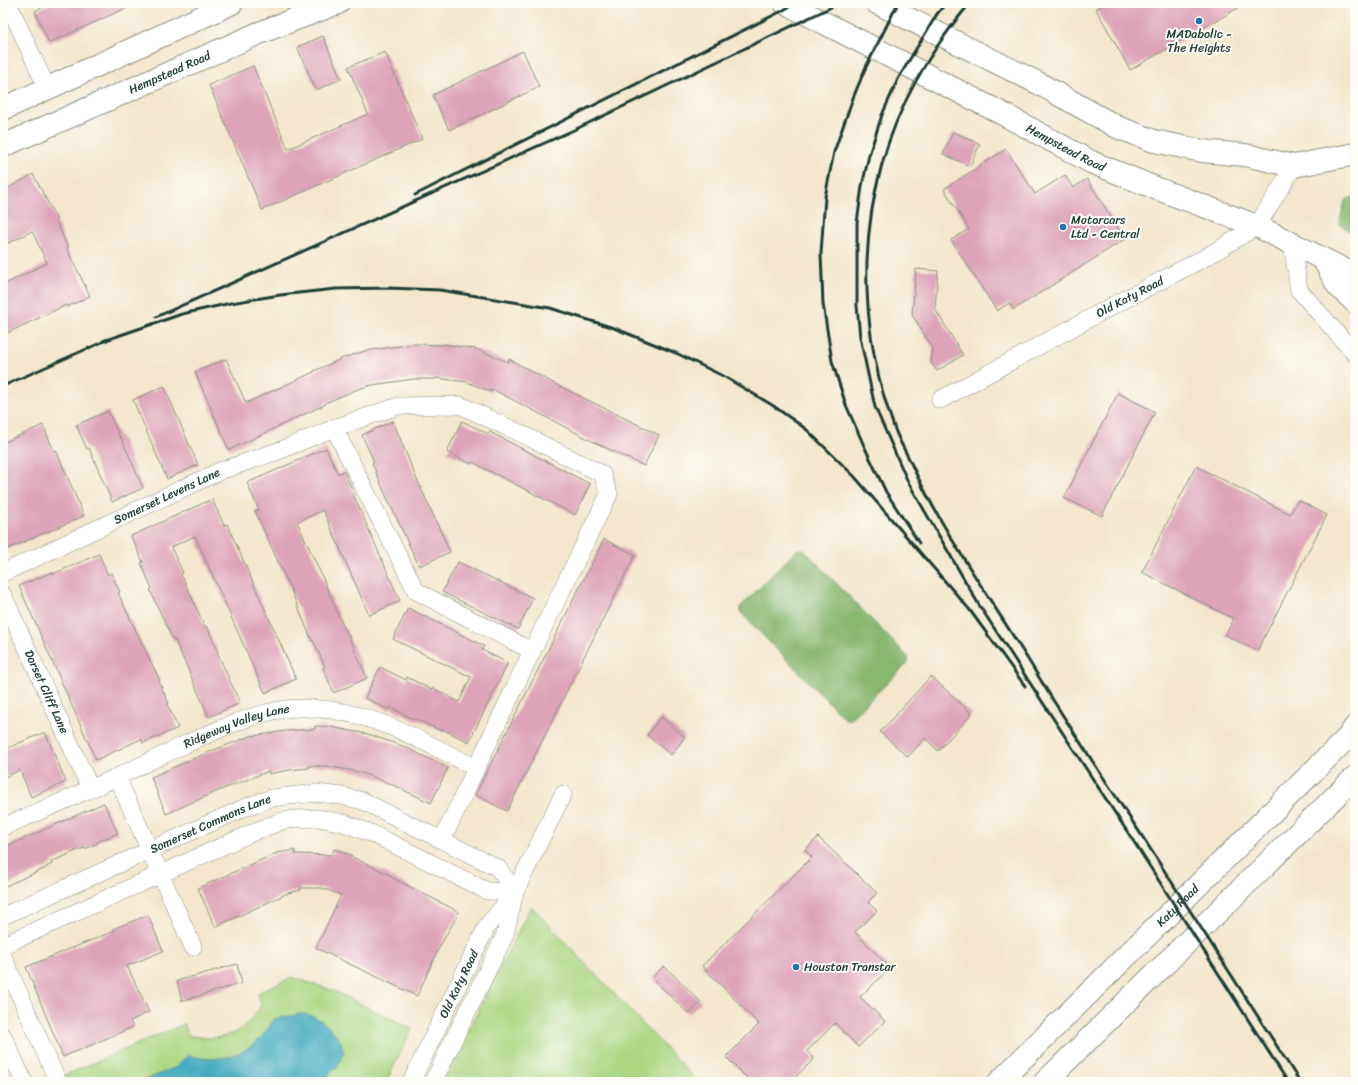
<svg xmlns="http://www.w3.org/2000/svg" width="1358" height="1085" font-family="Sriracha,sans-serif">
<style>
.green{fill:#abd682;stroke:#658a5b}
.forest{fill:#88b770;stroke:#547a52}
.water{fill:#3fa9bf;stroke:#2f737a}
.building{fill:#dda3b8}
.lines{fill:none;stroke-linecap:round;stroke-linejoin:round}
.street-casing{stroke:#899280;stroke-width:18}
.secondary-casing{stroke:#899280;stroke-width:24}
.street{stroke:#fff;stroke-width:17}
.secondary{stroke:#fff;stroke-width:22}
.rail{stroke:#1f3d34;stroke-width:3}
.poi-dot{fill:#1f6fb2;stroke:#fdfcf7;stroke-width:1.5}
.labels{text-anchor:middle;dominant-baseline:central;stroke-width:4;stroke-linejoin:round;paint-order:stroke}
.poi-label{font-size:12px;fill:#1f3d34;stroke:#fdfcf7;text-anchor:start}
.street-label{font-size:12px;fill:#1f3d34;stroke:#fdfcf7}
</style>
<rect width="100%" height="100%" fill="#fdfcf7"/>
<filter id="ink" filterUnits="userSpaceOnUse"><feTurbulence type="fractalNoise" baseFrequency=".025" numOctaves="2"/><feDisplacementMap in="SourceGraphic" scale="8" xChannelSelector="R" yChannelSelector="G"/><feConvolveMatrix kernelMatrix="1 2 1 2 8 2 1 2 1" color-interpolation-filters="sRGB"/></filter>
<filter id="wash" filterUnits="userSpaceOnUse"><feTurbulence type="fractalNoise" baseFrequency=".012" numOctaves="4" result="noise"/><feDisplacementMap in="SourceGraphic" scale="16" xChannelSelector="R" yChannelSelector="G"/><feGaussianBlur stdDeviation="0.9" result="paint"/><feColorMatrix in="noise" values="0 0 0 0 0 0 0 0 0 0 0 0 0 0 0 0 0 1.4 0 .05"/><feComposite in="paint" operator="in"/></filter>
<g filter="url(#wash)">
<rect width="100%" height="100%" fill="#f3e6cc"/>
<!-- green -->
<g class="green">
<polygon points="531,906 698,1082 443,1082"/>
<path d="M292 977 334 991 412 1029 386 1082H66L63 1076 184 1024 189 1036C196 1036 204 1038 211 1038 234 1038 251 1024 261 1005L258 993Z"/>
</g>
<!-- forest -->
<g class="forest">
<polygon points="1355,196 1355,235 1339,224 1345,201"/>
<polygon points="798,549 804,550 909,658 907,664 849,720 844,718 740,612 740,607"/>
</g>
<!-- water -->
<path class="water" d="M300 1014C303 1014 306 1014 309 1015 324 1019 349 1042 342 1059 339 1068 327 1075 321 1082H141L176 1067 188 1055C224 1066 256 1052 274 1019Z"/>
<g id="blocks">
<!-- building -->
<g class="building">
<polygon points="52,3 137,3 49,43 35,11"/>
<polygon points="1106,3 1247,3 1130,70 1096,9"/>
<polygon points="323,36 341,79 316,90 297,47"/>
<polygon points="523,51 539,87 449,130 433,95"/>
<polygon points="385,52 422,139 262,210 209,85 253,66 288,149 368,114 348,67"/>
<polygon points="953,132 980,144 970,166 943,154"/>
<polygon points="1006,149 1035,194 1065,175 1073,188 1087,179 1125,239 1013,310 1009,303 997,311 951,240 969,229 944,189"/>
<polygon points="33,174 57,220 56,221 68,248 67,249 90,296 67,307 66,305 3,335 3,285 47,263 32,231 3,246 3,191"/>
<polygon points="916,269 938,271 935,309 963,355 937,371 931,363 933,348 912,315"/>
<polygon points="414,344 443,345 443,344 476,349 508,362 509,359 557,385 659,435 644,466 594,442 492,389 491,392 467,382 436,378 436,379 414,379 372,385 358,389 325,403 326,404 229,450 195,372 226,359 246,403 314,372 314,371 343,358 365,351"/>
<polygon points="164,386 198,465 167,479 133,400"/>
<polygon points="1118,393 1155,412 1102,516 1064,498"/>
<polygon points="108,411 120,438 121,437 143,488 112,502 89,448 87,449 76,425"/>
<polygon points="393,421 414,473 450,552 419,566 383,489 372,463 374,462 362,435"/>
<polygon points="462,421 488,434 490,432 590,484 575,515 472,462 471,464 447,452"/>
<polygon points="43,425 54,451 56,450 84,516 3,551 3,443"/>
<polygon points="326,448 338,474 344,471 355,496 354,496 400,601 369,615 323,510 297,522 321,574 344,628 345,628 367,678 334,693 323,668 325,667 313,640 312,641 291,590 255,511 259,510 247,483"/>
<polygon points="1196,466 1290,514 1298,500 1327,515 1257,651 1225,635 1234,619 1142,572"/>
<polygon points="212,499 224,525 227,524 296,679 265,693 195,536 171,547 183,573 181,574 205,627 207,627 218,651 217,652 240,703 209,717 175,640 173,640 150,590 152,589 141,563 143,562 131,536"/>
<polygon points="604,539 635,555 507,811 475,795"/>
<polygon points="99,554 108,575 111,573 120,592 118,593 160,681 159,682 169,704 167,704 178,728 143,743 141,739 96,760 19,586 52,572 53,574"/>
<polygon points="458,562 533,598 518,629 442,592"/>
<polygon points="408,608 484,646 482,650 508,663 469,742 442,729 441,731 416,719 415,720 390,707 389,710 365,698 380,667 406,680 407,677 432,690 433,688 459,702 471,677 393,639"/>
<polygon points="931,676 972,714 938,751 925,738 908,757 880,732"/>
<polygon points="661,717 685,737 671,755 647,735"/>
<polygon points="315,726 330,727 368,734 405,747 448,768 431,803 391,784 359,772 326,766 309,766 309,768 289,770 269,774 269,771 218,791 166,814 151,777 209,752 253,735 253,736 285,731 315,729"/>
<polygon points="45,732 66,782 31,797 20,770 3,778 3,750"/>
<polygon points="104,803 118,833 97,842 98,843 85,849 85,848 78,850 51,862 52,864 46,867 46,868 3,887 3,848"/>
<polygon points="818,837 877,893 868,902 877,911 855,932 890,968 860,997 885,1021 858,1047 835,1023 807,1051 814,1059 790,1082 751,1082 726,1057 759,1024 702,966 812,857 805,850"/>
<polygon points="334,849 351,855 350,856 390,875 389,876 459,912 440,946 417,996 316,948 341,895 322,888 300,888 301,890 288,893 215,927 198,888 277,853 295,850 295,854 332,855"/>
<polygon points="148,915 163,951 127,966 149,1012 130,1021 133,1027 63,1057 26,967 114,931 113,929"/>
<polygon points="237,964 242,983 182,1001 177,981"/>
<polygon points="664,966 701,1002 689,1014 652,978"/>
</g>
</g>
</g>
<g filter="url(#ink)">
<use href="#blocks" fill-opacity="0" stroke="#899280" stroke-width="1"/>
<g class="lines">
<defs>
<g id="street">
<polyline points="8,3 47,88"/>
<polyline points="1292,244 1299,290 1355,354"/>
<path id="s1" d="M940 400 1114 305 1208 256 1257 226 1294 166"/>
<path id="s2" d="M3 573 220 471 281 450 334 428"/>
<path id="s3" d="M3 595 90 788"/>
<polyline points="117,777 193,947"/>
<path id="s4" d="M3 827C42 810 81 794 119 776 142 765 165 754 188 743 217 730 247 716 279 710 295 707 314 708 330 710 381 716 431 746 476 768"/>
<polyline points="442,840 532,651 609,494 602,474 526,436 460,405 398,406 334,428 416,591 532,651"/>
<path id="s5" d="M3 916 246 807 271 798 317 793 342 796 363 801 498 868 515 892"/>
<polyline points="6,944 258,830 282,821 293,819 318,818 344,823 373,834 487,891 515,892"/>
<polyline points="4,959 58,1082"/>
<polyline points="3,1036 24,1082"/>
<path id="s6" d="M411 1082 487 926 513 895"/>
<polyline points="433,1082 505,935 515,892 563,794"/>
</g>
<g id="secondary">
<path id="s7" d="M785 3 1005 115 1091 162 1158 189 1257 226 1355 275"/>
<polyline points="877,3 1038,83 1117,127 1154,141 1202,151 1245,155 1294,166 1355,154"/>
<polyline points="3,109 232,3"/>
<path id="s8" d="M3 146 259 33 338 3"/>
<polyline points="1324,260 1338,286 1355,302"/>
<path id="s9" d="M999 1082 1348 737 1355 727"/>
<polyline points="1045,1082 1355,777"/>
</g>
</defs>
<!-- street casing -->
<use href="#street" class="street-casing"/>
<!-- secondary casing -->
<use href="#secondary" class="secondary-casing"/>
<!-- street -->
<use href="#street" class="street"/>
<!-- secondary -->
<use href="#secondary" class="secondary"/>
<!-- rail -->
<g class="rail">
<polyline points="898,3 865,69 853,98 834,152 825,197 821,253 823,304 832,361 846,405 865,448 886,492 919,543"/>
<polyline points="946,3 937,14 898,79 882,115 869,155 862,186 857,223 857,306 860,337 875,407 908,482 979,605 1136,845 1288,1082"/>
<path d="M970 3C931 49 898 105 882 164 858 249 863 341 893 424 897 437 905 450 911 463 946 539 997 607 1040 679 1073 733 1109 786 1144 839 1196 920 1248 1001 1300 1082"/>
<polyline points="415,195 780,12 796,3"/>
<polyline points="156,317 576,129 840,3"/>
<polyline points="103,341 182,314 231,303 280,295 336,289 388,288 440,290 550,308 614,328 676,353 725,377 772,405 806,429 854,476 969,609 1025,686"/>
<polyline points="3,386 107,340"/>
</g>
</g>
</g>
<!-- markers -->
<g class="poi-dot">
<circle cx="1199" cy="21" r="4"/>
<circle cx="1063" cy="227" r="4"/>
<circle cx="796" cy="967" r="4"/>
</g>
<g class="labels">
<!-- poi labels -->
<g class="poi-label">
<text x="1199" y="34" text-anchor="middle">MADabolic -<tspan x="1199" dy="14">The Heights</tspan></text>
<text x="1071" y="220">Motorcars<tspan x="1071" dy="14">Ltd - Central</tspan></text>
<text x="804" y="967">Houston Transtar</text>
</g>
<!-- street labels -->
<g class="street-label">
<text stroke="none"><textPath href="#s8" startOffset="182">Hempstead Road</textPath></text>
<text stroke="none"><textPath href="#s7" startOffset="316">Hempstead Road</textPath></text>
<text stroke="none"><textPath href="#s1" startOffset="216">Old Katy Road</textPath></text>
<text stroke="none"><textPath href="#s2" startOffset="181">Somerset Levens Lane</textPath></text>
<text stroke="none"><textPath href="#s3" startOffset="106">Dorset Cliff Lane</textPath></text>
<text stroke="none"><textPath href="#s4" startOffset="255">Ridgeway Valley Lane</textPath></text>
<text stroke="none"><textPath href="#s5" startOffset="227">Somerset Commons Lane</textPath></text>
<text stroke="none"><textPath href="#s9" startOffset="251">Katy Road</textPath></text>
<text stroke="none"><textPath href="#s6" startOffset="109">Old Katy Road</textPath></text>
</g>
</g>
<!-- margin -->
<rect width="1358" height="1085" fill="none" stroke="#fdfcf7" stroke-width="16"/>
</svg>
